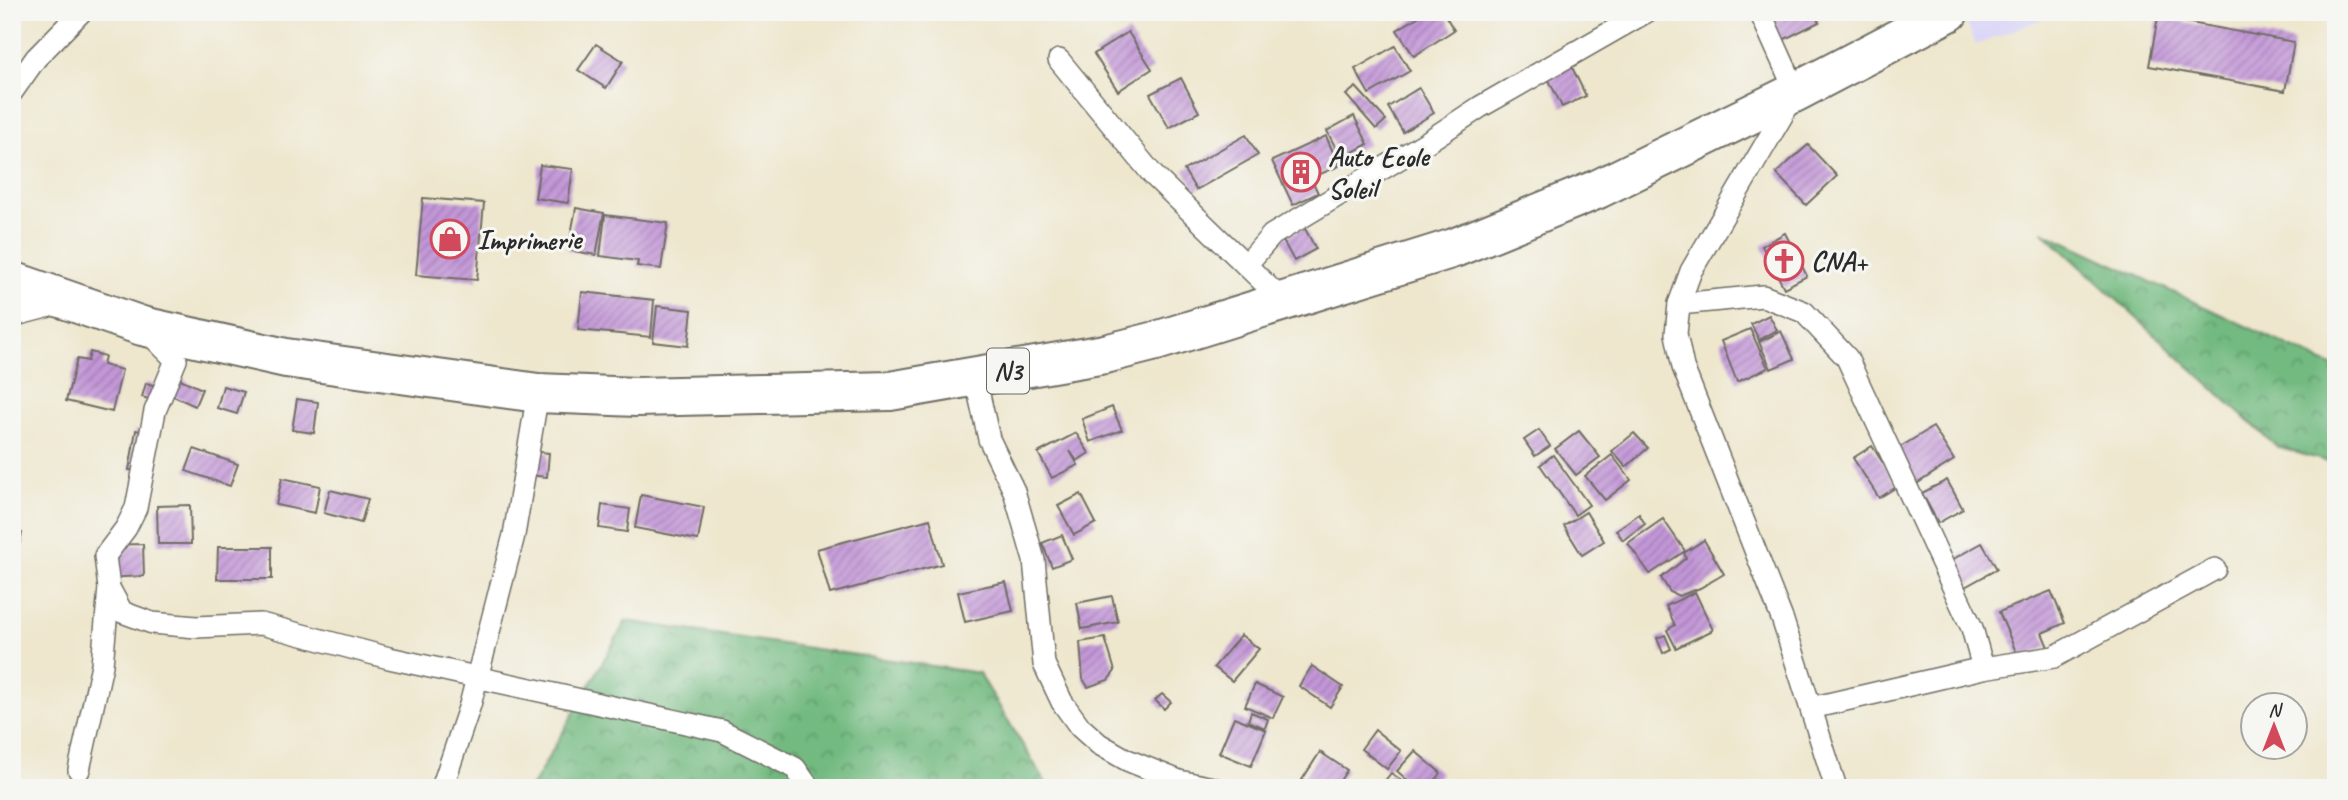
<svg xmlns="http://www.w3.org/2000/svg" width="2348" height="800" font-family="Caveat,sans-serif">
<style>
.built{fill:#dad6f7}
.forest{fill:url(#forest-crowns);stroke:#4e7256;stroke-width:2}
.building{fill:url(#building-hatch)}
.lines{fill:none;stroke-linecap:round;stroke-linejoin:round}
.street-casing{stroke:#6f6d64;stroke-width:24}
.highway-casing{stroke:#6f6d64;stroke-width:42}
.street{stroke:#fff;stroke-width:21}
.highway{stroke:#fff;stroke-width:38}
.labels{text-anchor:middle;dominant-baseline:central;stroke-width:6;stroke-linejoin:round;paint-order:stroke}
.shield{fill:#f6f6f2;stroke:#686867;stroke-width:2}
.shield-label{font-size:26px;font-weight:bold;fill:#2b2b2b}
.poi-label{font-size:28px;font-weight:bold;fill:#2b2b2b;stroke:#f6f6f2;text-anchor:start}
</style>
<defs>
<pattern id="forest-crowns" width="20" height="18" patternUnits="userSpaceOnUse" patternTransform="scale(1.75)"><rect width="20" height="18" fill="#72ba80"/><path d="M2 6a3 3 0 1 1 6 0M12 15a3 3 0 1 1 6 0" fill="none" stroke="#5e9769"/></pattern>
<pattern id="building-hatch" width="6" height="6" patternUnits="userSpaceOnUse" patternTransform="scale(1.75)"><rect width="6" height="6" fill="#c397d8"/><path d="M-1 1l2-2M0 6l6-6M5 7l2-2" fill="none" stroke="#9f7baf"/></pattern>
</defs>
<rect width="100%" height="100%" fill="#f6f6f2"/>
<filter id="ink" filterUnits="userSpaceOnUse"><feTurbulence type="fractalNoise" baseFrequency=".0143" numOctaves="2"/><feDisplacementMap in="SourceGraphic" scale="14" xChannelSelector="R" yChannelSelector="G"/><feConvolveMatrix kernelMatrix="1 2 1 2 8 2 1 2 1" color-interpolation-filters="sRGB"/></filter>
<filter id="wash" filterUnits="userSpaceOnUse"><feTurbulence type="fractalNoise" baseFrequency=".00686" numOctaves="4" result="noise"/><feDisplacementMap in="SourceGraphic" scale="28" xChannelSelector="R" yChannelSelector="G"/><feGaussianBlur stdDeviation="1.57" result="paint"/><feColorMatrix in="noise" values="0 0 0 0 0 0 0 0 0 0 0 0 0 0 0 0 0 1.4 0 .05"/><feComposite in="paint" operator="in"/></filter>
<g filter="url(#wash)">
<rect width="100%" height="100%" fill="#eee7ce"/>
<!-- built -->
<polygon class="built" points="1961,12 2060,12 1976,45"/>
<!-- forest -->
<g class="forest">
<polygon points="2042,231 2336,368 2336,464 2277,447"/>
<polygon points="626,621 979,673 1049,788 531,788"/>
</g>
<g id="blocks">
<!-- building -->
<g class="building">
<polygon points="1426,12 1443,12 1454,30 1414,56 1397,30"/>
<polygon points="1767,12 1813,12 1819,22 1781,41"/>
<polygon points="2158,17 2294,42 2285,91 2149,66"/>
<polygon points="1128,32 1152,69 1118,91 1094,54"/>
<polygon points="596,44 623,61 606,88 578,70"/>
<polygon points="1395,46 1410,71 1369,94 1355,69"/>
<polygon points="1568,59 1586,96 1562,107 1544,70"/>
<polygon points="1181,78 1199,112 1169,128 1150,94"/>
<polygon points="1356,87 1386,120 1376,129 1346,95"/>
<polygon points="1419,88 1434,113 1403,132 1388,107"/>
<polygon points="1354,116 1368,144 1341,158 1327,131"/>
<polygon points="1246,135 1258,155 1196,190 1184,170"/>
<polygon points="1326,136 1339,166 1311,178 1318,193 1293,205 1272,161"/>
<polygon points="1808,145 1837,176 1806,205 1776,173"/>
<polygon points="540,165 573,169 568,203 535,198"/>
<polygon points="423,198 484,203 477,280 416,275"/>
<polygon points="576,208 604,213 596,255 568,250"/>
<polygon points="605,215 668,223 661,269 637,266 638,261 600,256"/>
<polygon points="1304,227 1316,249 1294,261 1282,239"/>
<polygon points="1785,233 1807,276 1784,288 1762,246"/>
<polygon points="582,292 654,300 651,337 578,330"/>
<polygon points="657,306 692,310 688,346 653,342"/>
<polygon points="1769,315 1777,330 1759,340 1751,324"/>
<polygon points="1750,329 1768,368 1737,382 1721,341"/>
<polygon points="1781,331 1794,359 1771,369 1759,342"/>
<polygon points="90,352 105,356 103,365 122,370 112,412 66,401 77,359 88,361"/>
<polygon points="176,377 202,389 195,406 169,394"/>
<polygon points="146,383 167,389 162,403 142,397"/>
<polygon points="223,386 244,392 237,414 217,408"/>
<polygon points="297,399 318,402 314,433 292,430"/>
<polygon points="1112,407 1122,430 1090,442 1082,419"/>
<polygon points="1933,427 1954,460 1913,486 1892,452"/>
<polygon points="136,430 149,433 143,472 129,470"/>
<polygon points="1539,430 1550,446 1535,456 1524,440"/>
<polygon points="1579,431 1600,457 1576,475 1555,449"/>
<polygon points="1076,433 1089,453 1077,461 1070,451 1078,465 1052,478 1038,453"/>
<polygon points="1634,433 1648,448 1626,467 1612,451"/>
<polygon points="1872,446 1898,486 1879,498 1853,458"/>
<polygon points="194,449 238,464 230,486 186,471"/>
<polygon points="531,451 549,453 547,477 528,475"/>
<polygon points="1553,455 1589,505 1575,515 1540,465"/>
<polygon points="1612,455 1631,480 1605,500 1585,476"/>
<polygon points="282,478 320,486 315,513 276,505"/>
<polygon points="1947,480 1963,509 1938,523 1922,493"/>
<polygon points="330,490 368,499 361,523 324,513"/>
<polygon points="1081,494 1096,523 1074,535 1058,506"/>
<polygon points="641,495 704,507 698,540 635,528"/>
<polygon points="190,505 191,544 158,544 157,506"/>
<polygon points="602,505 630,509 627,532 599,528"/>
<polygon points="1586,512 1604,541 1582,555 1564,526"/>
<polygon points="1639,514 1645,524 1623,540 1616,530"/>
<polygon points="930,519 942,564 830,594 817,549"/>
<polygon points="1663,519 1685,551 1650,574 1628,543"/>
<polygon points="12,531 22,533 15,562 12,562"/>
<polygon points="1062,535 1072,559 1052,567 1042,543"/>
<polygon points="1704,540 1724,574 1700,588 1679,596 1670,592 1661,578 1686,558 1684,553"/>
<polygon points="1982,543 1997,569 1963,588 1948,562"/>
<polygon points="143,544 144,576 103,578 101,545"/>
<polygon points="218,547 272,547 272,579 217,579"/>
<polygon points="1006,582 1013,611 965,622 958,592"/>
<polygon points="2051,591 2065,623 2042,633 2048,647 2019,659 1999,612"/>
<polygon points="1695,592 1713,630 1676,648 1667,630 1675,625 1666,606"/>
<polygon points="1112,596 1118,622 1082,629 1077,603"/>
<polygon points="1241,635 1259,649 1232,681 1214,667"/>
<polygon points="1665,635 1671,649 1663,653 1657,638"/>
<polygon points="1105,638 1115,671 1108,680 1088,687 1083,679 1080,642"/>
<polygon points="1312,666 1343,687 1330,707 1299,686"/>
<polygon points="1255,684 1283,697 1273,718 1245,706"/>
<polygon points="1162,694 1171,702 1164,709 1155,700"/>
<polygon points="1251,712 1268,719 1265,728 1248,721"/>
<polygon points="1234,717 1266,730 1251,766 1219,753"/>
<polygon points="1375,730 1401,751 1387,769 1361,749"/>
<polygon points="1415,751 1441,773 1429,788 1416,788 1397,771"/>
<polygon points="1320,752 1347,770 1335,788 1313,788 1302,780"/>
<polygon points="1391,773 1401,780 1394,788 1380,787"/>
</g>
</g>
</g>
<g filter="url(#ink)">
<use href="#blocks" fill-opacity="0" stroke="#6f6d64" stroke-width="2"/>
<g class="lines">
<defs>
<g id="street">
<polyline points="1760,12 1796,92 1691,271 1679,304 1676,334 1683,367 1783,621 1836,788"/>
<polyline points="1059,60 1153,175 1284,302"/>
<polyline points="12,92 36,58 81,12"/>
<polyline points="1246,265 1272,235 1427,142 1480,107 1646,12"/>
<polyline points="1679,304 1763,296 1804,312 1847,358 1972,628 1983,668"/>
<polyline points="12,316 61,303"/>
<polyline points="148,332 176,360 155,411 136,508 126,528 105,556 109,588 122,612 152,623 196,627 261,624 389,658 722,731 795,768 809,788"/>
<polyline points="975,377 989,439 1014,491 1034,560 1044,664 1062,702 1080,727 1099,744 1127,760 1179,781 1213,788"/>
<polyline points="1811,708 1983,668 2054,657 2215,569"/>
<polyline points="79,770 102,665 109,588"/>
<polyline points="442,788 470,705 514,535 538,393"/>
</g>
<polyline id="highway" points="12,281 142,326 286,358 538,393 637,397 890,391 1105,354 1156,341 1454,248 1598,189 1796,92 1949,12"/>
</defs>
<!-- street casing -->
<use href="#street" class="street-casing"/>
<!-- highway casing -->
<use href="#highway" class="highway-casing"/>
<!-- street -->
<use href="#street" class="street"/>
<!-- highway -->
<use href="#highway" class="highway"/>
</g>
</g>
<!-- icons -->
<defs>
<symbol id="building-ring" viewBox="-11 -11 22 22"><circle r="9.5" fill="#f6f6f2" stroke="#d1495b" stroke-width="1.5"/><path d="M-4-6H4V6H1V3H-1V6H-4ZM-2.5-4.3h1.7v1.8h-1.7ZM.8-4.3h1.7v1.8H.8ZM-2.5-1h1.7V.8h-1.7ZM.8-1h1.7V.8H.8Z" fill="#d1495b"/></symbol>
<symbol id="shop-ring" viewBox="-11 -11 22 22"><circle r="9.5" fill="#f6f6f2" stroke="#d1495b" stroke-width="1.5"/><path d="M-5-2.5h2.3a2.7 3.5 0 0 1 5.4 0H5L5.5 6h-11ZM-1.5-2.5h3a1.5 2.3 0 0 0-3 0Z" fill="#d1495b"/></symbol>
<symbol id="church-ring" viewBox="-11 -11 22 22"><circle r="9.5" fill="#f6f6f2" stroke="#d1495b" stroke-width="1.5"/><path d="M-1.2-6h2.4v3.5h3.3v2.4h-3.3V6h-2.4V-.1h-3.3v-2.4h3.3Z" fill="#d1495b"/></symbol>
</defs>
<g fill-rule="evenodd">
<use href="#building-ring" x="1279" y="150" width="44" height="44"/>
<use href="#shop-ring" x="428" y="217" width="44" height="44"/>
<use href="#church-ring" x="1762" y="239" width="44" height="44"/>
</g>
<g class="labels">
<!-- shield labels -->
<rect class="shield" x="987" y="348.5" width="42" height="45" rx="5"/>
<g class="shield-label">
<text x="1008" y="371">N3</text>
</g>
<!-- poi labels -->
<g class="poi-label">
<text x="1328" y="156">Auto Ecole<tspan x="1328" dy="32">Soleil</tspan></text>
<text x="477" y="239">Imprimerie</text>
<text x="1811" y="261">CNA+</text>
</g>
</g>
<!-- margin -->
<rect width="2348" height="800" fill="none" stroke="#f6f6f2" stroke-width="42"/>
<!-- north arrow -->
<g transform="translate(2274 726)"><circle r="33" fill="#f6f6f2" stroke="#a5a5a2" stroke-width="2"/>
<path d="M0-5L12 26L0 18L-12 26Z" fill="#d1495b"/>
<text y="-10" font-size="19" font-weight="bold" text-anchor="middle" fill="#2b2b2b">N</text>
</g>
</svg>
